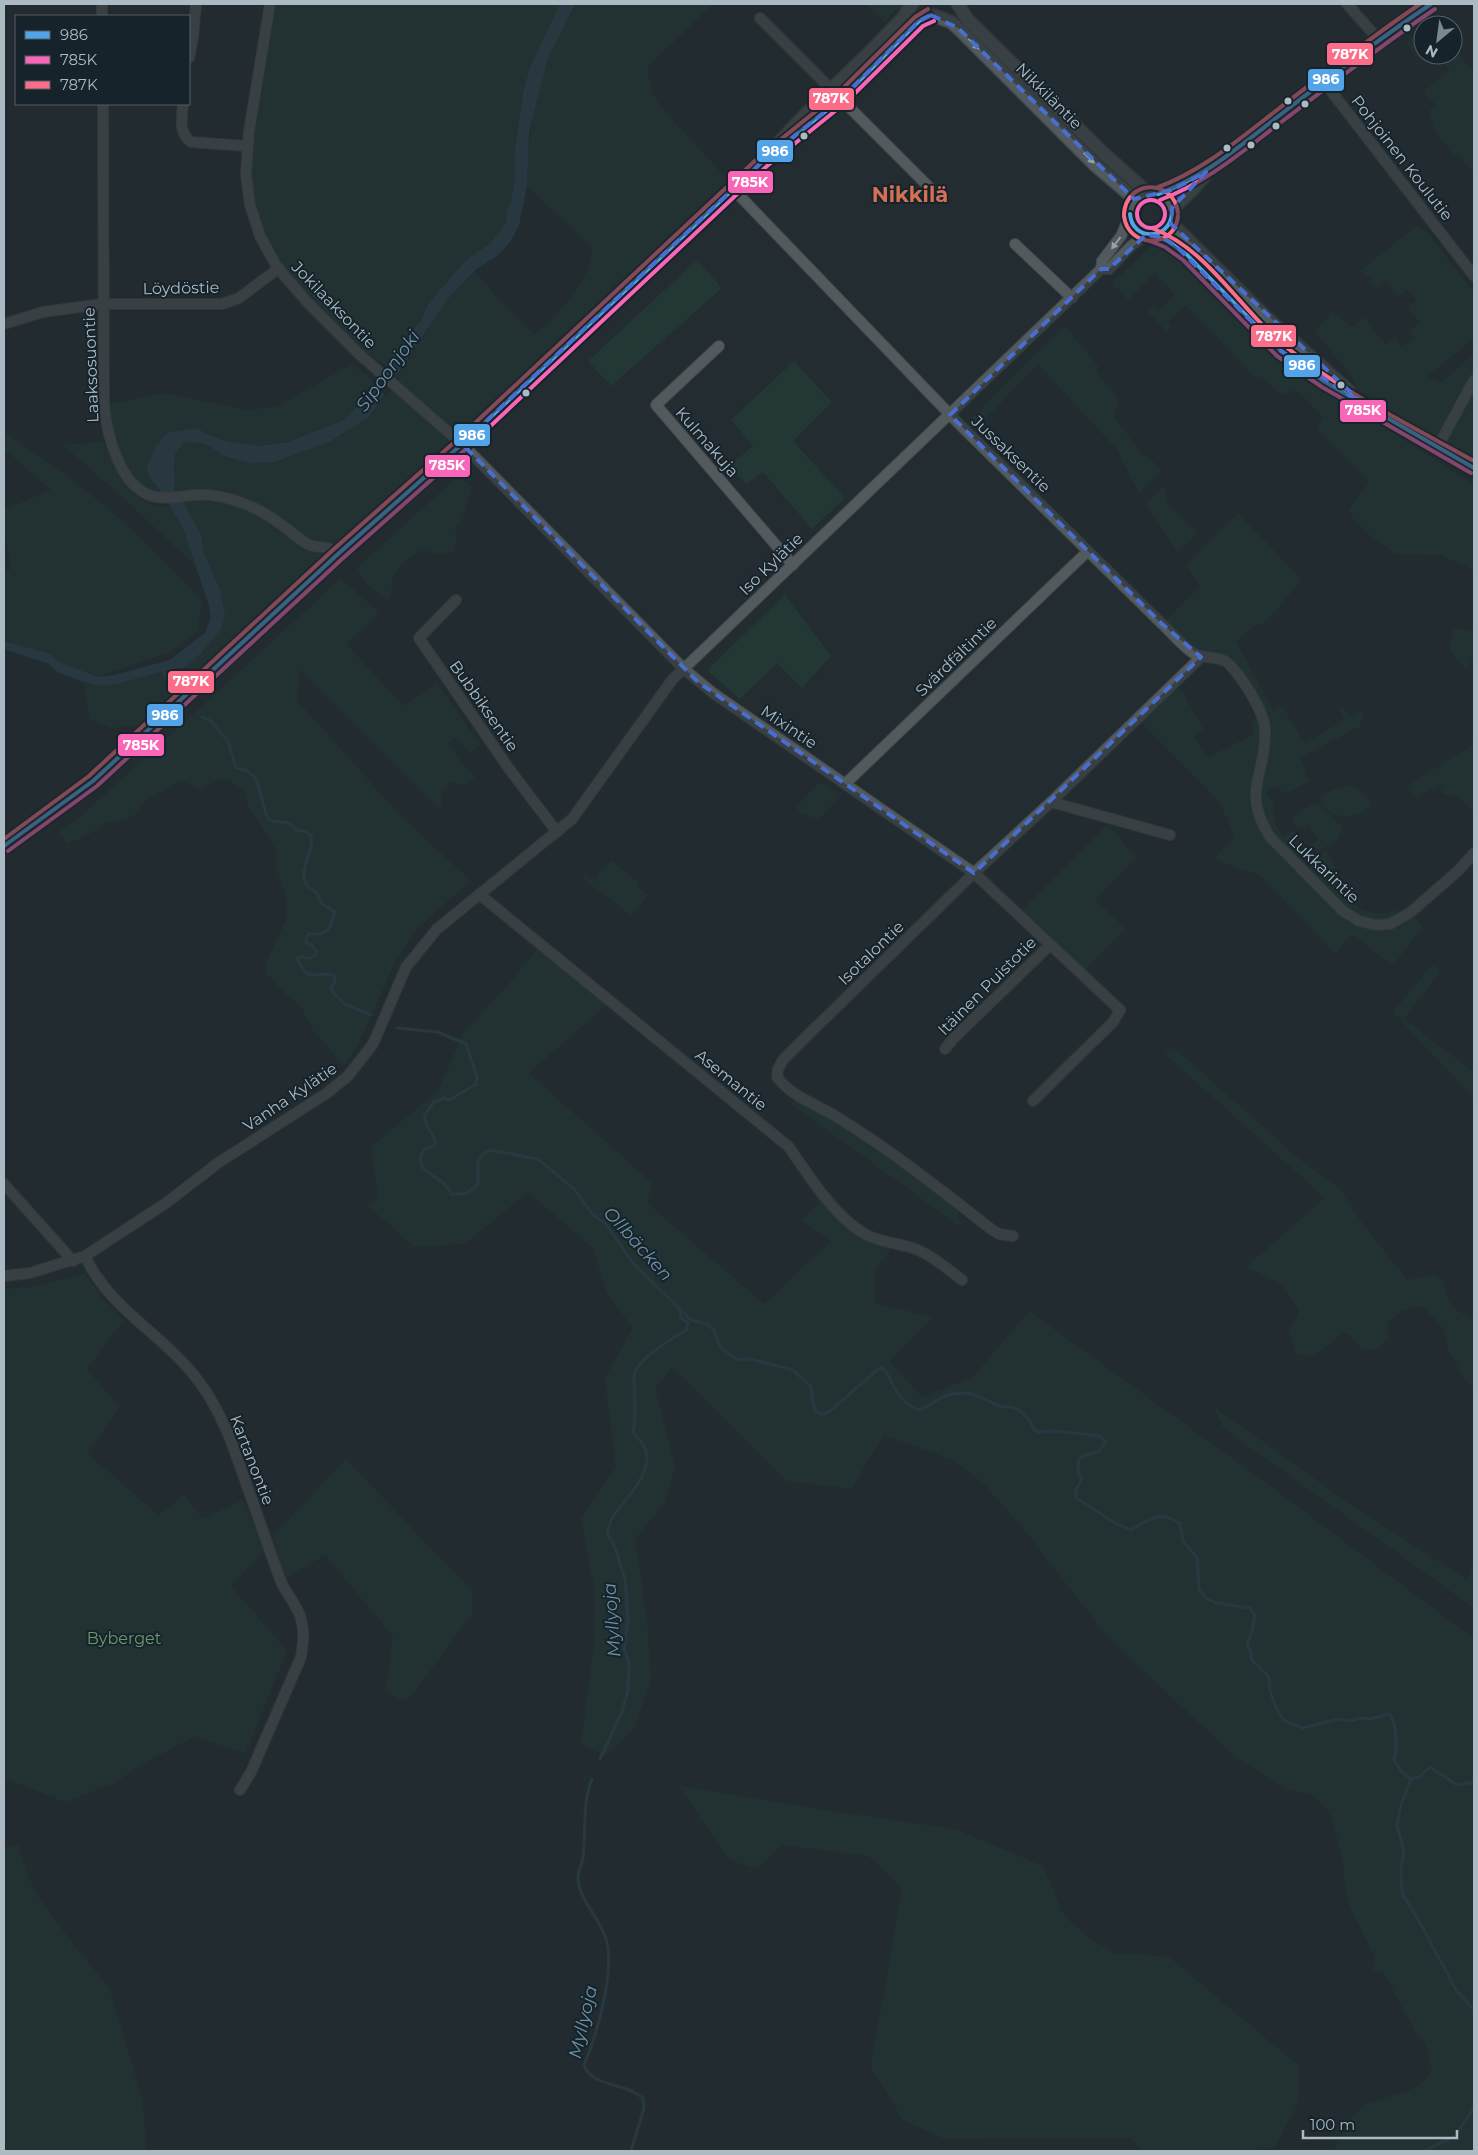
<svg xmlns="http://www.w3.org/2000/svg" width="1478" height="2155" font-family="Montserrat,sans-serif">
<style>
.green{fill:#233835}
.water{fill:#2e4857}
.pier{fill:#232c30}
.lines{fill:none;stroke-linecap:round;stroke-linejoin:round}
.stream{stroke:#2e4857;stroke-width:3}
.minor-casing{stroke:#41474b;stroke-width:12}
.tertiary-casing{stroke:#41474b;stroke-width:15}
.minor{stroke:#525a5e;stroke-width:10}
.tertiary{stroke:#525a5e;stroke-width:12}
.bus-1-casing{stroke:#17232a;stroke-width:8}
.bus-2-casing{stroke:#17232a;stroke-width:8}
.bus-3-casing{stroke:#17232a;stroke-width:8}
.bus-1{stroke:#53a3e8;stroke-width:4}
.bus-2{stroke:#fa66b7;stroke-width:4}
.bus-3{stroke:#fb6d88;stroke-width:4}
.oneway{fill:#95a2aa}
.marked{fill:none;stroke:#486ed2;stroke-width:4;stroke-dasharray:10 6;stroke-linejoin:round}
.bus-dot{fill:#abbac3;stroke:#17232a;stroke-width:2}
.labels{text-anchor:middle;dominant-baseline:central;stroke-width:4;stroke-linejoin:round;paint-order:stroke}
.street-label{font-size:16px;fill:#abbac3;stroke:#17232a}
.park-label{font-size:16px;fill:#6b986b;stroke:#17232a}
.water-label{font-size:18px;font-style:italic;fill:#6b93a9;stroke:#17232a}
.district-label{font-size:21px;font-weight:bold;fill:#d47055;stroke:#17232a}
.line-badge{stroke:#17232a;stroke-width:2}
.badge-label{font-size:14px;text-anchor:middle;font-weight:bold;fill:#fff}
</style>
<rect width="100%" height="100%" fill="#232c30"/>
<!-- green -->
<g class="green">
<polygon points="270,4 560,4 530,67 523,93 515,150 515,180 511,201 507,211 506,221 499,233 489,244 466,260 428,304 422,319 385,365 335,331 308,303 260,236 246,174"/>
<path d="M575 4H713L647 68 652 92 661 107 727 179 734 190 153 724 111 728 90 719 84 682 117 684 164 671 185 667 222 628 225 613 220 590 204 553 201 535 185 505 174 489 173 478 176 469 175 454 183 443 192 442 206 444 224 456 249 463 275 462 331 441 348 431 394 382 446 301 475 270 495 296 534 335C551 325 584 283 590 264 592 259 591 253 592 248L527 185C527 142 534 101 548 60 554 40 567 22 575 4Z"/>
<polygon points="867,4 904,4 901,12 895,10 885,22"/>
<polygon points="1423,32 1423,55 1429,55 1421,61 1406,43"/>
<polygon points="1453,46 1474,74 1474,174 1458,154 1454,156 1436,132 1429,111 1436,105 1424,91 1450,70 1439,55 1453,55"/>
<polygon points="1417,226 1427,232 1474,293 1474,339 1426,377 1441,383 1474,354 1474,461 1415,428 1358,389 1347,369 1314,332 1332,312 1353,327 1364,317 1386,345 1395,338 1402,347 1412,339 1413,341 1416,339 1409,331 1419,322 1407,307 1416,300 1408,289 1398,296 1386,281 1376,288 1369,280 1372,278 1369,274 1365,277 1360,271"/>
<polygon points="1157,240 1173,248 1310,378 1474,485 1474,570 1441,555 1396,554 1374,539 1353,518 1349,510 1369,482 1317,428 1324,418 1297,390 1280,395 1259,375 1256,378 1186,305 1168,322 1172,327 1167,332 1148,312 1152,307 1158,312 1175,294 1155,273 1128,300 1112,283"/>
<polygon points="697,260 722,288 611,386 588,361"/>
<polygon points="1065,326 1099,367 1096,370 1119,401 1113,416 1144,456 1150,458 1162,471 1139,493 1117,450 1038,364 978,427 971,427 967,423"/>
<polygon points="794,361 832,402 793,441 845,498 812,529 763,472 746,484 729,466 753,446 731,420"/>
<path d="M352 364 374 382C365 396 357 411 342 420 334 426 323 428 314 432 272 448 238 453 197 428L156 445 147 467 155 485 162 493 150 495 123 469 104 405 164 393 249 410 278 406Z"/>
<path d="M4 432C45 460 86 488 123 522 151 546 176 574 202 601L198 631 171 652 98 677 59 662 50 654 21 647 4 639V570H11L4 526V510L51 490 4 449Z"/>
<path d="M104 442C113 460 126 491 144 501 151 506 163 506 171 508L183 528 197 568 128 502 63 445Z"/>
<path d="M457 477 472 486 463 518 455 529 457 541 453 552 438 554 423 550C411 556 394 567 392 582 391 591 393 593 387 601L365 582 357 568Z"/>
<polygon points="1163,487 1166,491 1165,500 1197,533 1177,552 1146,504"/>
<path d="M1238 513 1302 579 1275 612 1263 623 1255 626 1236 641 1273 711 1282 706 1305 743 1345 720 1339 708 1341 706 1344 710 1353 716 1364 710 1360 726 1300 758 1310 781 1284 794 1278 786 1266 792 1274 805C1271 817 1277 826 1282 836L1294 831 1303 852 1292 859 1305 873 1323 853 1327 852 1335 867 1332 872C1343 902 1364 921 1397 910L1399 918 1411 912 1423 927 1393 965 1351 934 1336 954 1261 876 1214 859 1234 837 1220 802 1139 720 1171 685 1181 690 1204 730 1194 737 1208 757 1253 735 1252 722 1263 717 1228 663 1201 657 1162 624 1200 587 1186 565Z"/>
<polygon points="341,578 379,613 346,644 404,706 437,683 481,745 469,754 457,737 448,744 475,778 464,785 450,782 441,793 442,811 300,669 297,700 400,815 471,881 417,928 396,960 359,1043 344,1066 312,1029 302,1008 276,985 266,972 266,963 287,918 287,898 276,867 277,852 248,805 245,793 230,781 222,779 199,789 181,780 145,801 136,814 124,820 108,822 88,835 67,844 59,832 80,817 155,749"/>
<polygon points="785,595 831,656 802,688 777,663 740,699 707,670"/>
<polygon points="1453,628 1474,631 1474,655 1467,670 1450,650"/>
<path d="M1474 740V817C1469 803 1459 794 1443 794L1439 785 1416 797 1406 787 1472 745Z"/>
<polygon points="820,782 842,794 819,819 801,814 796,807"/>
<path d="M1345 785 1358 788 1372 804C1350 830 1310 808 1323 795 1328 791 1339 788 1345 785Z"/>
<polygon points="1317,803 1343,828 1336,841 1320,850 1310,846 1318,840 1309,825 1299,830 1293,824 1294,817 1310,806"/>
<polygon points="1108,824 1136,858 1095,899 1126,929 1081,973 1018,914"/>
<polygon points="611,860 638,882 636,885 648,895 631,915 582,878 586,873 595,880"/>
<polygon points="541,944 611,1001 529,1073 652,1183 647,1203 764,1304 831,1241 801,1220 826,1196 841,1217 895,1243 875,1271 874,1303 933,1317 890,1362 922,1397 972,1378 1029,1311 1273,1488 1474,1639 1474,2151 1333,2151 1351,2119 1364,2105 1412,2089 1423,2082 1432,2069 1425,2044 1415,2031 1383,1971 1372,1973 1375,1958 1347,1900 1342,1856 1331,1816 1322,1803 1309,1794 1287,1789 1234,1756 1108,1637 1021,1526 982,1482 953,1460 884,1435 851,1489 787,1481 672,1367 655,1389 675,1466 665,1503 635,1539 647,1620 651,1681 633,1731 605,1755 581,1745 594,1646 595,1592 581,1519 616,1467 605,1378 633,1328 606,1293 594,1249 528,1192 465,1244 414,1247 367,1205 378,1197 371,1147 438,1091 463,1034 512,980"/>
<polygon points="1432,965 1441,970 1404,1019 1474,1072 1474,1098 1393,1012"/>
<path d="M1173 1047 1303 1162 1339 1187 1357 1216 1407 1280 1435 1275 1443 1280C1446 1303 1454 1310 1474 1320V1388L1465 1380 1449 1351 1443 1328 1422 1306 1400 1312 1388 1323 1389 1338 1379 1349 1363 1350 1349 1334 1343 1333 1313 1356 1296 1354 1289 1332 1299 1311 1282 1284 1246 1267 1325 1198 1165 1054Z"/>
<polygon points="797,1098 837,1121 933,1190 956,1207 962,1228 791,1104"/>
<polygon points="85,1274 101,1297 124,1320 87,1369 120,1407 87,1453 158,1515 184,1495 203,1519 243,1500 264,1551 231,1586 287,1651 245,1754 195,1736 139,1766 113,1784 65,1802 7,1779 4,1775 4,1289 31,1287"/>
<polygon points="1213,1406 1347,1502 1467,1580 1474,1562 1474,1608 1223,1428"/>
<polygon points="346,1459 472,1591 472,1613 417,1689 404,1701 386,1693 393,1636 325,1555 285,1579 273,1536"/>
<polygon points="679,1786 825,1810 955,1829 1043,1866 1064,1916 1091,1939 1117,1954 1136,1954 1169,1957 1299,2066 1298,2104 1275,2146 1252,2151 1141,2151 1131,2138 945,2139 903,2120 871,2067 902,1887 868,1856 783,1845 756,1870 728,1859"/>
<polygon points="18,1844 34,1891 73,1944 109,1987 142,2098 147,2151 4,2151 4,1849"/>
</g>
<!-- water -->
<polygon class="water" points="560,4 575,4 548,58 537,100 529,133 527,185 519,225 512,239 502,251 494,258 475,270 446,301 369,417 331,441 275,462 249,463 224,456 206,444 192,442 183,443 175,454 174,489 185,505 201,535 204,553 220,590 225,613 222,628 201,653 185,667 164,671 117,684 101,686 84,682 58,672 47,663 4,649 4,641 50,654 59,662 98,677 115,675 170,660 205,633 211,617 209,605 183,528 162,493 148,475 147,467 156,445 168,433 197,428 207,434 228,442 259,446 287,442 342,421 358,406 385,365 422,319 428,304 466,260 489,244 499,233 506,221 507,211 511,201 515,180 515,150 523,93 530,67"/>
<!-- pier -->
<polygon class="pier" points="383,363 399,378 387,397 371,382"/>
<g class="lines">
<!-- stream -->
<g class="stream">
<polyline points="163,668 167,680 180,691"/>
<path d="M202 717 211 721 228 741 236 768 246 770 256 778 267 817 272 821 289 823 297 830 307 832 311 836 312 843 304 870V879L308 887 317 893 321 903 335 912C330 930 328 935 309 934L306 937V943L312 945 317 953C310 961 308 957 299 957L297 959 304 971 310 975 330 974 334 975 335 981 331 988 332 992 345 1004 371 1015"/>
<path d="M397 1028 438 1032 466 1044 477 1077 476 1084 449 1100 445 1098 434 1102 424 1116 426 1124 436 1142 434 1146 424 1149C413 1167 430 1174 441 1181 446 1184 448 1189 451 1194H466L478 1184V1160L483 1154 490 1150 538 1159 574 1189 592 1214 606 1224 632 1262 691 1320 707 1324 714 1330 720 1347 738 1360 751 1359 793 1370 811 1387 813 1403 816 1412 821 1414 829 1412 878 1369 882 1368C888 1372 890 1381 894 1388 900 1397 907 1405 917 1410 930 1408 936 1398 948 1395 972 1389 979 1397 999 1406 1003 1407 1006 1407 1010 1407 1023 1409 1030 1419 1034 1430L1039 1432 1055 1431 1100 1436 1105 1442C1098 1459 1090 1450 1079 1459L1078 1472 1082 1479 1076 1490V1498L1115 1523 1131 1530C1150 1519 1160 1509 1180 1524L1183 1541 1197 1558 1199 1589 1206 1598 1216 1603 1250 1608 1255 1616 1252 1631 1247 1644 1251 1652V1659L1269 1677 1270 1691 1277 1710 1285 1721 1303 1728 1339 1719 1350 1721 1360 1718 1370 1719 1390 1714C1397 1728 1398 1744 1394 1760L1401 1771 1411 1779 1419 1777 1430 1767 1457 1785 1474 1782"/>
<path d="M600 1759 622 1712 628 1690 629 1664 624 1648 628 1620 625 1579 615 1547 607 1533C609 1527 610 1520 614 1515 626 1498 652 1474 646 1451 644 1443 638 1438 633 1432 637 1413 634 1396 634 1378 634 1359 673 1339 687 1329L688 1323 681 1318 680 1310"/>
<path d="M592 1779C582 1803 586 1832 583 1858 582 1865 577 1873 578 1880 580 1901 602 1921 607 1942 614 1974 597 2035 584 2065 592 2087 624 2082 643 2098L644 2108 631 2151"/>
<polyline points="1411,1779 1401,1805 1397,1825 1404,1852 1401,1868 1402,1893 1424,1930 1456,1990 1474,2010"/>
<polyline points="1424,2151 1455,2136 1474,2108"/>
</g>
<defs>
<g id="minor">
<polyline points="102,4 102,16"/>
<polyline points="270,4 249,131 246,174 250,205 260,236 277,267 308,303 359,354 462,444 684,669 713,693 974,873 1120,1010 1113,1022 1033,1101"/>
<polyline points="1347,4 1379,40"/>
<polyline points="760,18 931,189"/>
<polyline points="189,58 193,38 196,4"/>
<polyline points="1324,82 1474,276"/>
<path d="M103 104 104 405C107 434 119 486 152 496 170 501 190 493 209 495 235 498 261 509 282 525 291 531 300 541 310 545 323 550 324 543 338 554"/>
<path d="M183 104C182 118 178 132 191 142L247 146"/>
<path d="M734 190 960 425 1162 624C1172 633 1182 646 1193 653 1204 660 1220 655 1229 664 1243 679 1264 710 1265 730 1267 776 1240 789 1270 837L1343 911 1359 921 1376 925 1390 924 1411 912 1459 870 1474 853"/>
<polyline points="1015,244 1072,298"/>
<polyline points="1101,269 1109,269 1131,246 1146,235"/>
<polyline points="4,324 43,312 103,304 222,304 239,298 279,268"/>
<polyline points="719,346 656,405 793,565"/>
<polyline points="1437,448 1474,380"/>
<polyline points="456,600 419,638 510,770 557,832"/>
<polyline points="845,784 1088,551"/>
<polyline points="1051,802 1170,835"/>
<path d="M479 894 789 1147C808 1175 836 1219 867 1235 882 1243 901 1243 918 1250 934 1257 948 1269 962 1280"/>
<polyline points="945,1049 953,1039 1050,945"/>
<polyline points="4,1184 73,1261"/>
<path d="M1013 1236 999 1234 991 1229C941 1190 891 1150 837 1117 817 1105 791 1096 777 1077L778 1069 783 1060 812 1031 974 873 1051 802 1201 657"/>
<path d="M85 1256C109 1309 163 1334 197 1379 222 1411 235 1451 248 1489 259 1519 269 1549 280 1579 285 1593 297 1604 301 1619 305 1632 303 1644 301 1657L251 1772 240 1790"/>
<polyline points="4,1276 30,1273 85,1256 166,1203 218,1163 327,1093 348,1076 373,1044 406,967 437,929 572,819 672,680 1101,269 1102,261 1121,236 1130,215"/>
</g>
<g id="tertiary">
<polyline points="958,4 967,19 1103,153 1148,193"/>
<polyline points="935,16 951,22 958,28 1095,165 1129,194 1132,198 1131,207"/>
<polyline points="791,139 841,99 919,21 931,15"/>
<circle cx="1151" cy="214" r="21"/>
<path d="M1158 194C1204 180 1241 145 1279 116 1329 78 1379 39 1431 4"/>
<polyline points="1172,209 1192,190 1205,175"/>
<polyline points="1171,223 1266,317 1349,391"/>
<polyline points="1152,235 1168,241 1187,255 1281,351 1325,382 1400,427 1474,468"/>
<polyline points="4,846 47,816 93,781 338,554 462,444 734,190 804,116 873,49 903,18 912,4"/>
</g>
</defs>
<!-- minor casing -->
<use href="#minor" class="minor-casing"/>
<!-- tertiary casing -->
<use href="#tertiary" class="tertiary-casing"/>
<!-- minor -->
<use href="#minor" class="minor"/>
<!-- tertiary -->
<use href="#tertiary" class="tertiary"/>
<defs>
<g id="bus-1">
<path d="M1158 194C1205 177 1241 145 1280 115 1329 77 1379 39 1431 4"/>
<path d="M1130 214C1132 241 1169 241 1172 214"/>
<polyline points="1152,235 1168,241 1187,255 1281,351 1325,382 1474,468"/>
<polyline points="4,846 93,781 338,554 462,444 763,161 841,99 919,21 931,15"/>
</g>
<g id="bus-2">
<circle cx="1151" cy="214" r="14"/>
<path d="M1160 200C1208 182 1244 150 1284 120 1334 82 1383 44 1435 9"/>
<polyline points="1150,241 1165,247 1183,260 1277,356 1322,387 1471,473"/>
<polyline points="8,851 97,786 342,559 466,449 767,166 845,103 923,26 934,21"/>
</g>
<g id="bus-3">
<path d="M1156 188C1202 171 1238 140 1277 110 1324 74 1371 37 1420 4"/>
<path d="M1124 214C1126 179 1174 178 1178 213"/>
<path d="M1124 216C1128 249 1175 249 1178 216"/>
<path d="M1154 229C1209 250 1241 311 1286 347 1343 392 1411 426 1474 461"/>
<polyline points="4,839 89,776 334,549 458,439 759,157 837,94 915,17 928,9"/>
</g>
</defs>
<!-- bus-1 casing -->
<use href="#bus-1" class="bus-1-casing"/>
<!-- bus-2 casing -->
<use href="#bus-2" class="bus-2-casing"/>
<!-- bus-3 casing -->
<use href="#bus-3" class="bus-3-casing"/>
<!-- bus-1 -->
<use href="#bus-1" class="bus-1"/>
<!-- bus-2 -->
<use href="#bus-2" class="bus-2"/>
<!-- bus-3 -->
<use href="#bus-3" class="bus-3"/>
</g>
<!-- one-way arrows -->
<defs><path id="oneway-solid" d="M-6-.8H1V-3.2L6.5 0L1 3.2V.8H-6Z" transform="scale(1.25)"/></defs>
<g class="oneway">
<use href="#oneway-solid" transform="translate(974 44) rotate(45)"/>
<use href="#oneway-solid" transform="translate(1089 158) rotate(45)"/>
<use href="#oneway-solid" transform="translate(1116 243) rotate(127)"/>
</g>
<!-- marked area -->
<path d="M0 0H1478V2155H0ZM931 15 958 28 1134 199 1172 190 1206 172 1172 208 1171 224 1362 403 1281 351 1177 247 1162 237 1146 235 1109 269H1101L950 415 1162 624 1201 657 974 873 698 682 462 444 763 161 841 99 919 21Z" fill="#232c30" fill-opacity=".55" fill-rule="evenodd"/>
<path class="marked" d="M931 15 958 28 1134 199 1172 190 1206 172 1172 208 1171 224 1362 403 1281 351 1177 247 1162 237 1146 235 1109 269H1101L950 415 1162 624 1201 657 974 873 698 682 462 444 763 161 841 99 919 21Z"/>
<!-- markers -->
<g class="bus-dot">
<circle cx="1407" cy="28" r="4.5"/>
<circle cx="1288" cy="101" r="4.5"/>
<circle cx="1305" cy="104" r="4.5"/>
<circle cx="1276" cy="126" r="4.5"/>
<circle cx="804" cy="136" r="4.5"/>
<circle cx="1251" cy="145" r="4.5"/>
<circle cx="1227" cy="148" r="4.5"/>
<circle cx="1341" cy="385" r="4.5"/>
<circle cx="526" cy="393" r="4.5"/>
</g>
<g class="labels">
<!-- street labels -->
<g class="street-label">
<text transform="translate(1049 96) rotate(45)">Nikkiläntie</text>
<text transform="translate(1402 158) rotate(52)">Pohjoinen Koulutie</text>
<text transform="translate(181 288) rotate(-1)">Löydöstie</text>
<text transform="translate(334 305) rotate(46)">Jokilaaksontie</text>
<text transform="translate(91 365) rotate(-92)">Laaksosuontie</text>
<text transform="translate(707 442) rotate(49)">Kulmakuja</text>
<text transform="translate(1011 454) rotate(44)">Jussaksentie</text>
<text transform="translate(771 564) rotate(-44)">Iso Kylätie</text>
<text transform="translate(956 657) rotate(-44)">Svärdfältintie</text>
<text transform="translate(484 706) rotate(55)">Bubbiksentie</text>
<text transform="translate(789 727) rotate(34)">Mixintie</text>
<text transform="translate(1324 869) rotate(44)">Lukkarintie</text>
<text transform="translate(871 953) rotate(-44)">Isotalontie</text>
<text transform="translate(987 986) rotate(-45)">Itäinen Puistotie</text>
<text transform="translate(731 1080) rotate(39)">Asemantie</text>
<text transform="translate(290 1097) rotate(-34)">Vanha Kylätie</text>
<text transform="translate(252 1460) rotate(69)">Kartanontie</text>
</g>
<!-- park labels -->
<g class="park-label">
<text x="124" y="1638">Byberget</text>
</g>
<!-- water labels -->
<g class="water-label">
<text transform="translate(388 371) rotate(-54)">Sipoonjoki</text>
<text transform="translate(638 1244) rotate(48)">Ollbäcken</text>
<text transform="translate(612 1620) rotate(-94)">Myllyoja</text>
<text transform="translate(583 2022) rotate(-77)">Myllyoja</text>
</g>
<!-- district labels -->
<g class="district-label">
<text x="910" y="194">Nikkilä</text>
</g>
</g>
<g class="line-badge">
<rect x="1326" y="42" width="48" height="24" rx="5" fill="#fb6d88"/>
<rect x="1307" y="68" width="38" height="24" rx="5" fill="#53a3e8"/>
<rect x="808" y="87" width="47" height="24" rx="5" fill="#fb6d88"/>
<rect x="756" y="139" width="38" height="24" rx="5" fill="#53a3e8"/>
<rect x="727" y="170" width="47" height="24" rx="5" fill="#fa66b7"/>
<rect x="1250" y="324" width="47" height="24" rx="5" fill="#fb6d88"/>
<rect x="1283" y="354" width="38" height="24" rx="5" fill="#53a3e8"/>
<rect x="1339" y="399" width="48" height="24" rx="5" fill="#fa66b7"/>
<rect x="453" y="423" width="38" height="24" rx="5" fill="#53a3e8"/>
<rect x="424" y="454" width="47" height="24" rx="5" fill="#fa66b7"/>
<rect x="167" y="670" width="48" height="24" rx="5" fill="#fb6d88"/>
<rect x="146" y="703" width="38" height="24" rx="5" fill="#53a3e8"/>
<rect x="117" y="733" width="48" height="24" rx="5" fill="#fa66b7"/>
</g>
<g class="badge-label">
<text x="1350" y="59">787K</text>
<text x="1326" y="84">986</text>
<text x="831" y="103">787K</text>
<text x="775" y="156">986</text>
<text x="750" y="187">785K</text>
<text x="1274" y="341">787K</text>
<text x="1302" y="370">986</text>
<text x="1363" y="415">785K</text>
<text x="472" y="440">986</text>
<text x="447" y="470">785K</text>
<text x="191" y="686">787K</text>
<text x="165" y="720">986</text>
<text x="141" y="750">785K</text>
</g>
<!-- border -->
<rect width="1478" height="2155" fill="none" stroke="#abbac3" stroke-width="10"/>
<!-- legend -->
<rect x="15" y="15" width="175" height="90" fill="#17232a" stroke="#525f67"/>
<rect x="25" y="31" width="25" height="8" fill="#53a3e8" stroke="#525f67"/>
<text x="60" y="40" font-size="15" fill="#abbac3">986</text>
<rect x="25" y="56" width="25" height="8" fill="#fa66b7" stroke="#525f67"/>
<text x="60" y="65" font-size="15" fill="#abbac3">785K</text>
<rect x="25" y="81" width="25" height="8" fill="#fb6d88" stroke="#525f67"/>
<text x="60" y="90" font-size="15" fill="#abbac3">787K</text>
<!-- north arrow -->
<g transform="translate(1438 40) rotate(209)"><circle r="24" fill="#17232a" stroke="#525f67"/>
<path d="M0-4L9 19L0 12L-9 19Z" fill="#7b8890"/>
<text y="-8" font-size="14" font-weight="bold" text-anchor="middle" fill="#abbac3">N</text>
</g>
<!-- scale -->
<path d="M1303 2130v8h154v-8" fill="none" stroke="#abbac3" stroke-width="2.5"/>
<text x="1310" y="2130" font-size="15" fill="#abbac3" stroke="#17232a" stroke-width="4" paint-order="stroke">100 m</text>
</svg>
